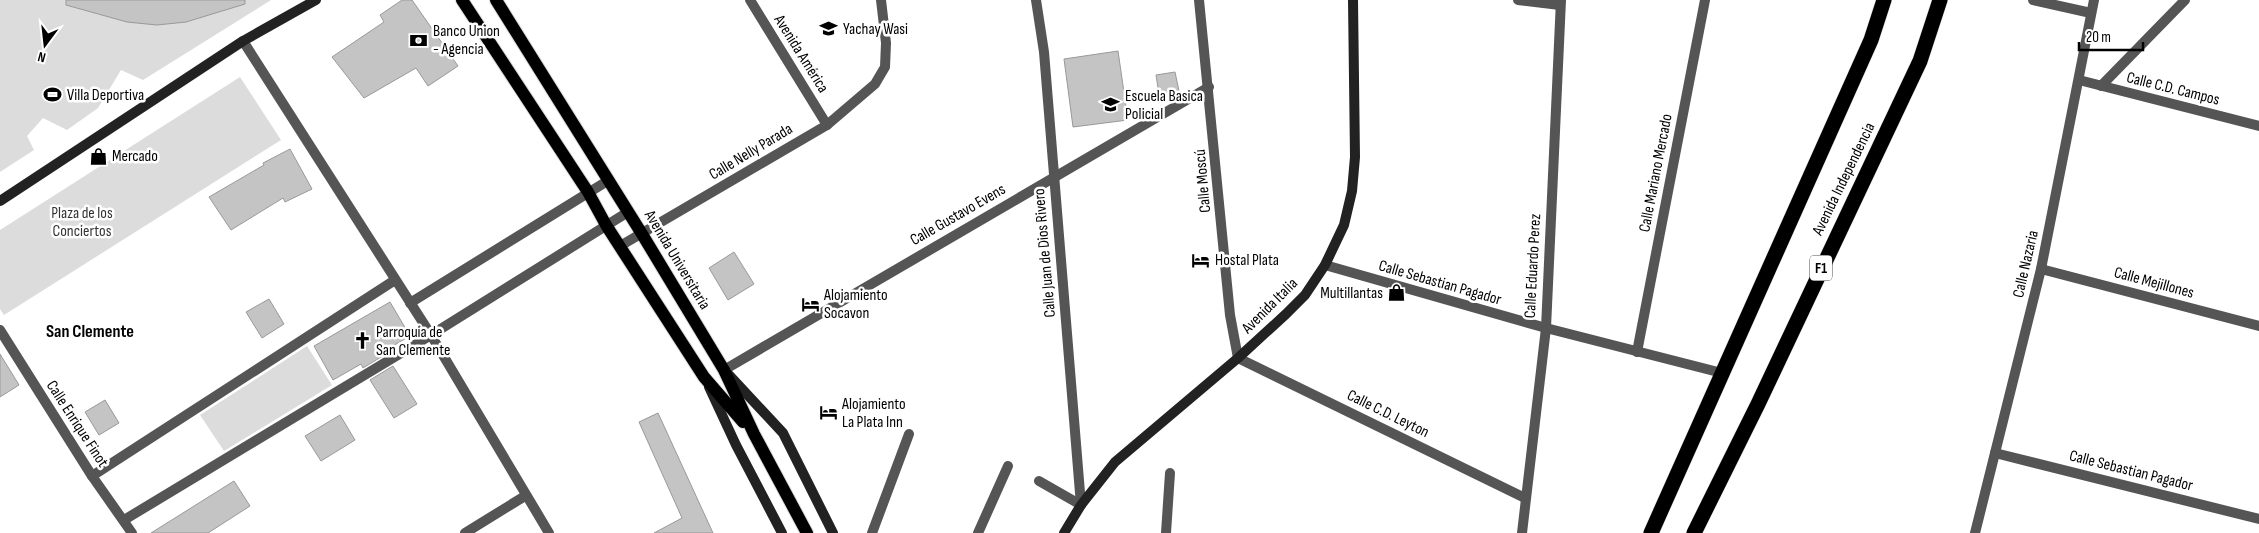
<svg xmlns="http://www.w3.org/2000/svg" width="2259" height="533" font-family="'Sofia Sans Condensed',sans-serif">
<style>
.green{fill:#dcdcdc}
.building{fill:#c4c4c4;stroke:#999}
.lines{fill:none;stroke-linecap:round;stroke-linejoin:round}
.primary-casing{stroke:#dbdbdb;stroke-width:14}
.highway-casing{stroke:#dbdbdb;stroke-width:16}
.street{stroke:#555;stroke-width:10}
.secondary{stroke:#222;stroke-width:10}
.primary{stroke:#000;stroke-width:12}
.highway{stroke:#000;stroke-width:15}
.labels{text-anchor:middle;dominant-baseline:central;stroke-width:5;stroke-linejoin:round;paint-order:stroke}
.shield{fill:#fff;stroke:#4c4c4c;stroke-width:1}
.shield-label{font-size:15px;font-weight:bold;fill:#000}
.poi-label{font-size:16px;fill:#000;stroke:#fff;text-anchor:start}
.street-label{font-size:16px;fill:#000;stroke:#fff}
.park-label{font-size:16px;fill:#333;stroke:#fff}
.neighbourhood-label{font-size:18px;font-weight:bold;fill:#000;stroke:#fff}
</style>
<rect width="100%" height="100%" fill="#fff"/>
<!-- green -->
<g class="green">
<polygon points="0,0 271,0 143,80 121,70 98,108 67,130 43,118 27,136 34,150 0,172"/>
<polygon points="240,77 281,140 4,315 0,309 0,230"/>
<polygon points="307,346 332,385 224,451 200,415"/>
</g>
<!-- building -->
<g class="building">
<polygon points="66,0 245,0 245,4 186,22 157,25 127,22 66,5"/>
<polygon points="402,0 412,0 458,66 428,86 416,68 364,98 332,57 384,22 380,15"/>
<polygon points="1118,51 1128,120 1073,127 1064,59"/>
<polygon points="1175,72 1179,91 1159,94 1156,75"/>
<polygon points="290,149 312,189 285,202 283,198 231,230 209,197 264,165 263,163"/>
<polygon points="734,252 754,284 728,300 709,268"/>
<polygon points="269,299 284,324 262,338 246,312"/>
<polygon points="390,302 410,336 384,351 386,354 363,368 361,364 333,380 314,346"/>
<polygon points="0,354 19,385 0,397"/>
<polygon points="393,366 417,404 394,418 370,380"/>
<polygon points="105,400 119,423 99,435 85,412"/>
<polygon points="658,413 713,533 654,533 682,518 639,422"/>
<polygon points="340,415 355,440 321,461 305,436"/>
<polygon points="234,481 250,506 208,533 151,533"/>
</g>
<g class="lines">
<defs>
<g id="primary">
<polyline points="462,0 588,192 606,225 704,377 743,422"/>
<polyline points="496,0 642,234 724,370 754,434 807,533"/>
</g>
<g id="highway">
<polyline points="1651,533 1871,40 1884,0"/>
<polyline points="1694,533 1758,404 1920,61 1940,0"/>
</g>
</defs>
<!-- primary casing -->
<use href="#primary" class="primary-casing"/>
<!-- highway casing -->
<use href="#highway" class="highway-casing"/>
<!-- street -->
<g class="street">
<polyline points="750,0 827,125"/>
<polyline points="1036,0 1044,52 1081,505"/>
<polyline points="1199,0 1230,315 1238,358 1525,498"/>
<polyline points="1518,0 1560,5"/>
<polyline points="2033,0 2091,13"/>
<polyline points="243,41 431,335 549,533"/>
<polyline points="2079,80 2259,126"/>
<polyline points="2101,86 2185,0"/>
<polyline points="620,246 827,125 875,84 885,67 886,43 881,0"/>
<polyline points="1325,265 1546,328 1722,373"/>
<polyline points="2041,269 2259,326"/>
<polyline points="410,303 609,180"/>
<polyline points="0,330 92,476 132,533"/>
<polyline points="1637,352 1705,0"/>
<polyline points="724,370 1209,87"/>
<polyline points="1995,453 2259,519"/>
<polyline points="92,476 395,280"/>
<polyline points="1039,481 1081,505"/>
<polyline points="124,520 431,335 628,212"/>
<polyline points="465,533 525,496"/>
<polyline points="872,533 909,434"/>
<polyline points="978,533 1008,466"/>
<polyline points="1166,533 1170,473"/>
<polyline points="1522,533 1546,328 1561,0"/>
<polyline points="1975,533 2041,269 2094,0"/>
</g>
<!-- secondary -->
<g class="secondary">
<polyline points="0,201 243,41 316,0"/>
<polyline points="729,375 783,433 833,533"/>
<polyline points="709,387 736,445 782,533"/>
<polyline points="1064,533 1081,505 1115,462 1238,358 1286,314 1305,295 1325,265 1344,225 1352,191 1355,157 1353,0"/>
</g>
<!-- primary -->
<use href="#primary" class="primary"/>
<!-- highway -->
<use href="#highway" class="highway"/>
</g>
<!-- icons -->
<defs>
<symbol id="school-bare" viewBox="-9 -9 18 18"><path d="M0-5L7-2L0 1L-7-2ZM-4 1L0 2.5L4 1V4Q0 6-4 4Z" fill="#000" stroke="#fff" stroke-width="2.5" paint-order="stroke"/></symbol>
<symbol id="bank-bare" viewBox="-9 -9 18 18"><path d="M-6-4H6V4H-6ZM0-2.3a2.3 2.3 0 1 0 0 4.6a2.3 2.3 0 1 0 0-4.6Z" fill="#000" stroke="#fff" stroke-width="2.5" paint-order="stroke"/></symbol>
<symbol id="stadium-bare" viewBox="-9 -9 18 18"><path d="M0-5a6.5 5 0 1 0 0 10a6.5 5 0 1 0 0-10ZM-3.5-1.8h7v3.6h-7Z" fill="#000" stroke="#fff" stroke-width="2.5" paint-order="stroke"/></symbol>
<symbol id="shop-bare" viewBox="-9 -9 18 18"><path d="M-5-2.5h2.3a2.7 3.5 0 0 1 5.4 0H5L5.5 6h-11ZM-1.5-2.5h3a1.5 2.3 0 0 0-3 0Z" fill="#000" stroke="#fff" stroke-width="2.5" paint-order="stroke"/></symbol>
<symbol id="hotel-bare" viewBox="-9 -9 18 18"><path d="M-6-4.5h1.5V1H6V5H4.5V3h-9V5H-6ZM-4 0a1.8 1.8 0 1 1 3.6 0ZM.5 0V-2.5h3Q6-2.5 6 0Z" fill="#000" stroke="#fff" stroke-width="2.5" paint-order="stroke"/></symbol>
<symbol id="church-bare" viewBox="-9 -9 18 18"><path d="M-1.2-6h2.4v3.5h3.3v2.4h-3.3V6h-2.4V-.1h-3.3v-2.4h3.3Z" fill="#000" stroke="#fff" stroke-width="2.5" paint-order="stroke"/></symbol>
</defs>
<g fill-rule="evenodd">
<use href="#school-bare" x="816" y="16" width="25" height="25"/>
<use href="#bank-bare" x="406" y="28" width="25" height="25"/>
<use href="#stadium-bare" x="40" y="82" width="25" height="25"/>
<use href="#school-bare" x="1098" y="92" width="25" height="25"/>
<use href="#shop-bare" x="86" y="144" width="25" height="25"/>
<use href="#hotel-bare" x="1188" y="248" width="25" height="25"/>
<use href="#shop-bare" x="1384" y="280" width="25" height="25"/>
<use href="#hotel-bare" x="798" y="292" width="25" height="25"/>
<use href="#church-bare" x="350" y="328" width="25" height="25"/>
<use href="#hotel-bare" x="816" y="400" width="25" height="25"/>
</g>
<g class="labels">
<!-- shield labels -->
<rect class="shield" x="1810" y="255.5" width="22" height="25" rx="4"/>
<g class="shield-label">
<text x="1821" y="268">F1</text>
</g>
<!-- poi labels -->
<g class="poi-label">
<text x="843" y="29">Yachay Wasi</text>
<text x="433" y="31">Banco Union<tspan x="433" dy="18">- Agencia</tspan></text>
<text x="67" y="95">Villa Deportiva</text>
<text x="1125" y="96">Escuela Basica<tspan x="1125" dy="18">Policial</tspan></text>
<text x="112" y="156">Mercado</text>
<text x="1215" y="260">Hostal Plata</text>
<text x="1383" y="293" text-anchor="end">Multillantas</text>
<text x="824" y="295">Alojamiento<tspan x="824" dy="18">Socavon</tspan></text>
<text x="376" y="332">Parroquia de<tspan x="376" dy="18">San Clemente</tspan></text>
<text x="842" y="404">Alojamiento<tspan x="842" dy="18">La Plata Inn</tspan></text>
</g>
<!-- street labels -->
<g class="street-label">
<text transform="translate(801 54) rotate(58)">Avenida América</text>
<text transform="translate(2173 89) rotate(14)">Calle C.D. Campos</text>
<text transform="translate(751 152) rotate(-31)">Calle Nelly Parada</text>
<text transform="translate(1656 173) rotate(-79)">Calle Mariano Mercado</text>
<text transform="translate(1844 179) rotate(-64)">Avenida Independencia</text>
<text transform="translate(1203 181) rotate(-95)">Calle Moscú</text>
<text transform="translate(958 215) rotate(-30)">Calle Gustavo Evens</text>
<text transform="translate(1045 253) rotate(-95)">Calle Juan de Dios Rivero</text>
<text transform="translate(677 260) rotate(59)">Avenida Universitaria</text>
<text transform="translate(2026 264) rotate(-77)">Calle Nazaria</text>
<text transform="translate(1533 266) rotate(-87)">Calle Eduardo Perez</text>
<text transform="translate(1440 283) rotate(16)">Calle Sebastian Pagador</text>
<text transform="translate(2154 283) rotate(15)">Calle Mejillones</text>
<text transform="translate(1270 306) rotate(-45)">Avenida Italia</text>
<text transform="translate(1388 414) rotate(26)">Calle C.D. Leyton</text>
<text transform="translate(77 424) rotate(57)">Calle Enrique Finot</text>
<text transform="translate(2131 471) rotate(14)">Calle Sebastian Pagador</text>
</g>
<!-- park labels -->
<g class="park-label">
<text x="82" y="213">Plaza de los<tspan x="82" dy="18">Conciertos</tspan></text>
</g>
<!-- neighbourhood labels -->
<g class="neighbourhood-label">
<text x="90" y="331">San Clemente</text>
</g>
</g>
<!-- north arrow -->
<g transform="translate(45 45) rotate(195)" stroke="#ffffff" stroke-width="4" paint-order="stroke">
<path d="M0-4L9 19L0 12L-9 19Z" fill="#000000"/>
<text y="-8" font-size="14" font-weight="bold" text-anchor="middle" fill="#000000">N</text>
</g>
<!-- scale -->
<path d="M2079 42v8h64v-8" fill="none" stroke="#000000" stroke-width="2.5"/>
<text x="2086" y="42" font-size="15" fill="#000000" stroke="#ffffff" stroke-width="4" paint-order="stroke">20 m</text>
</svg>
